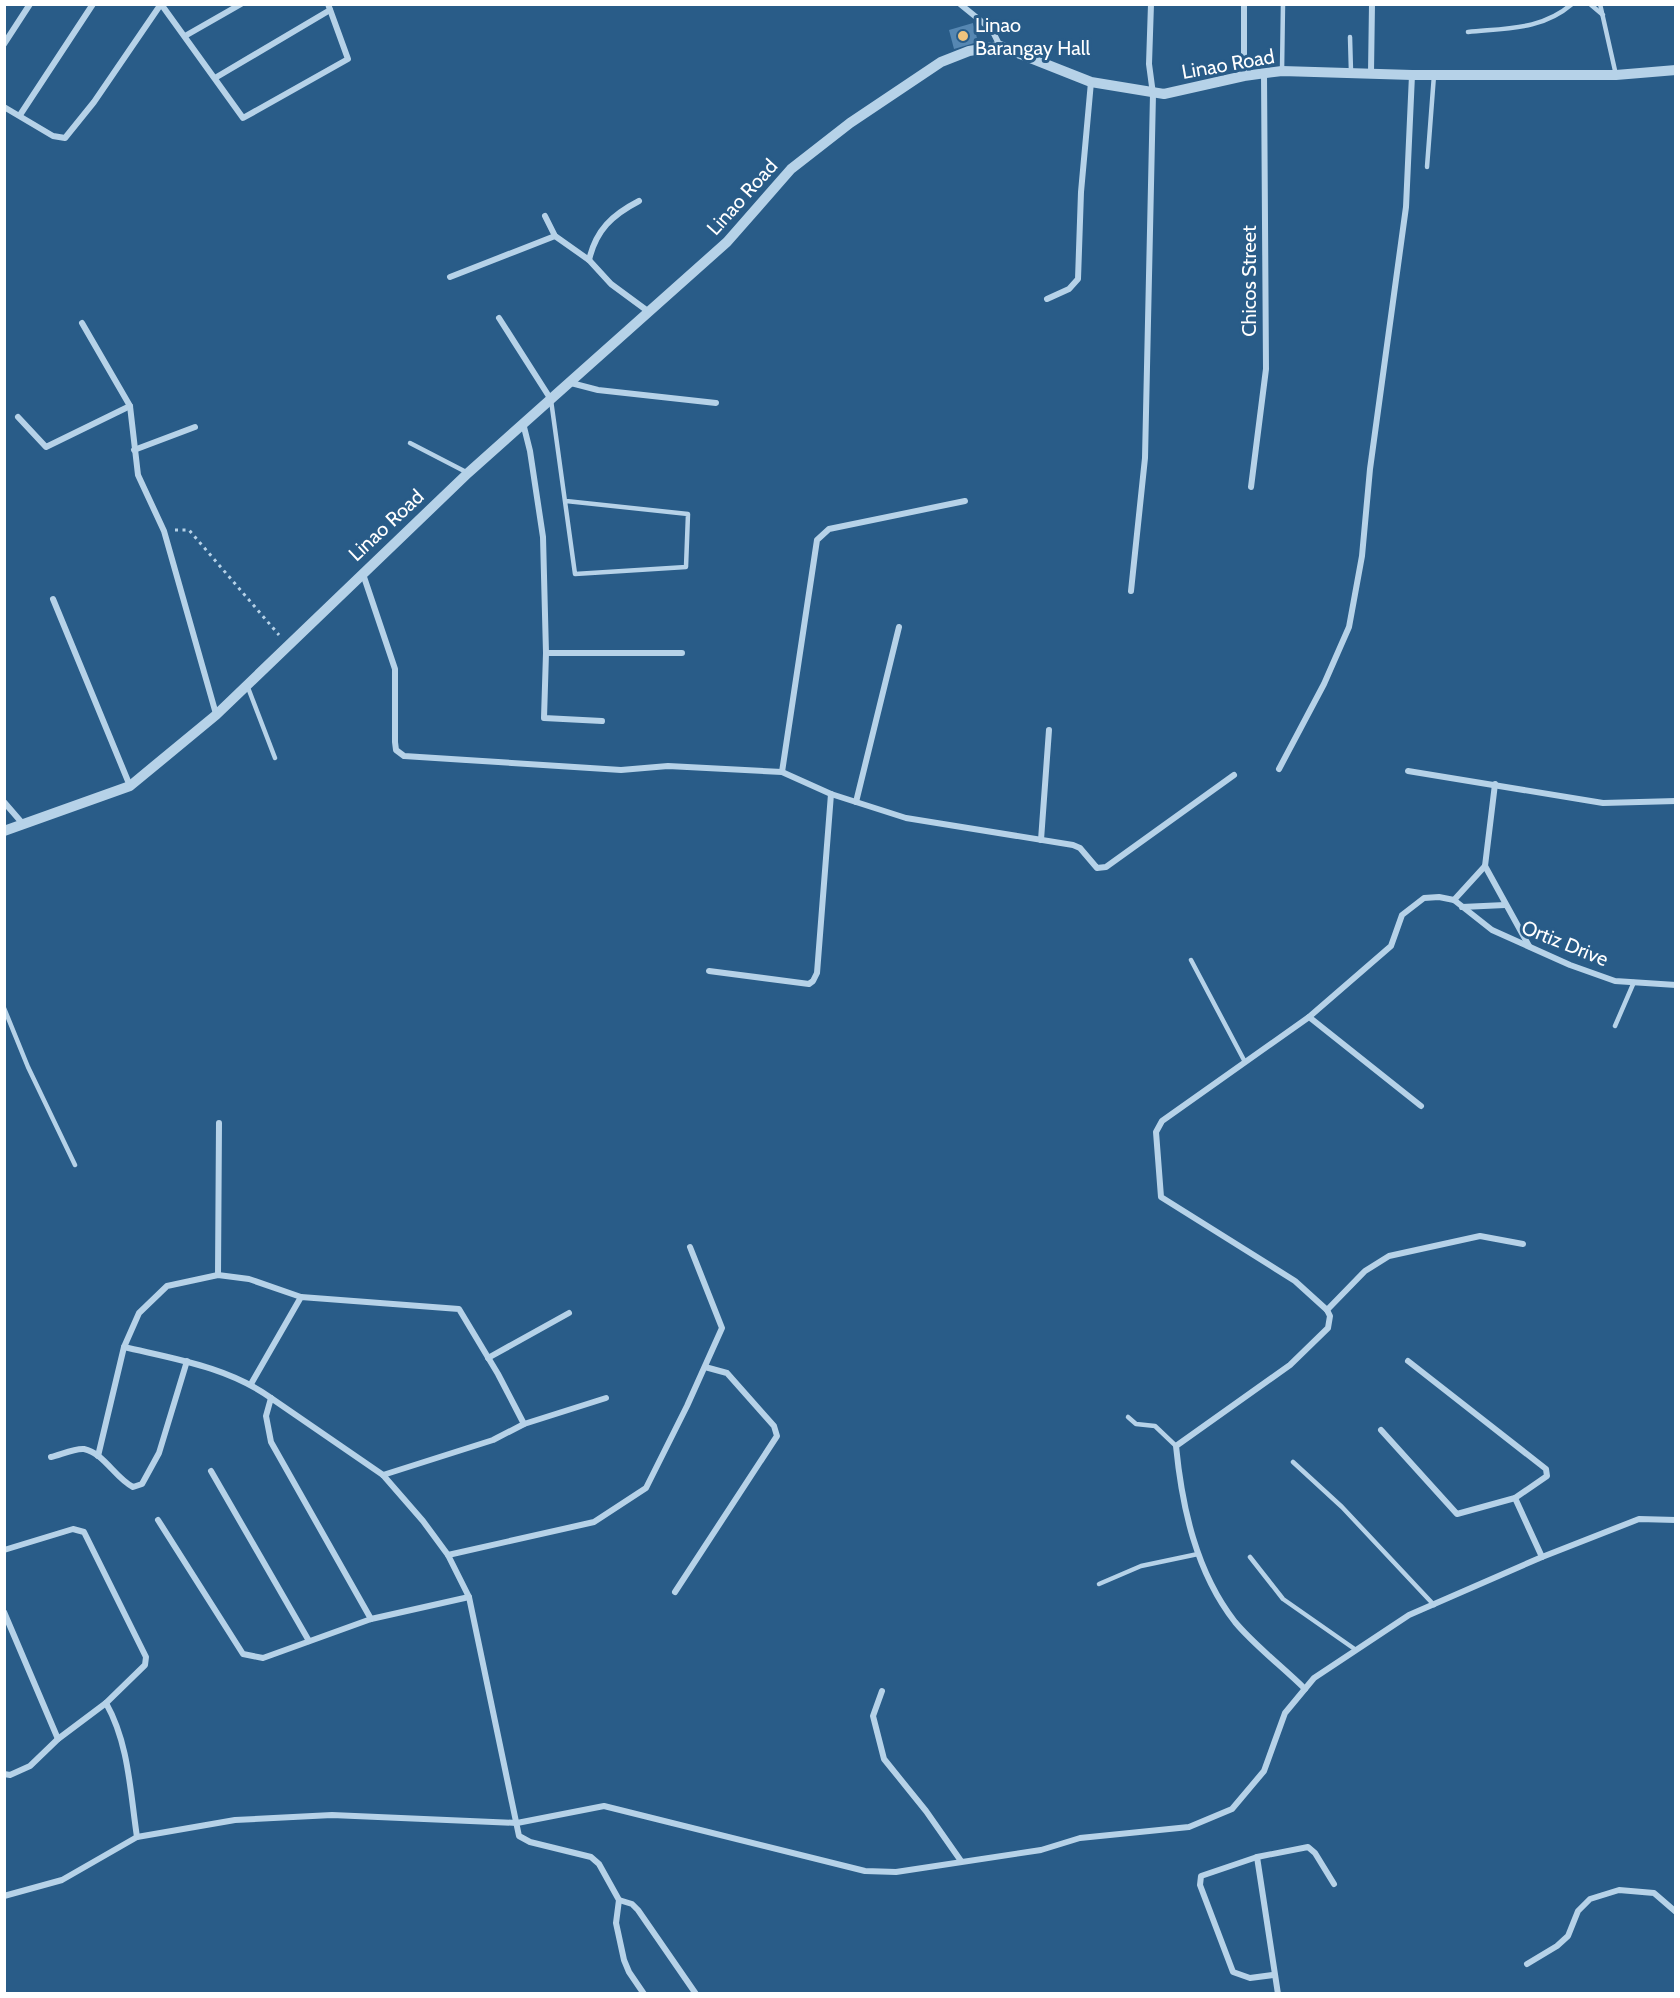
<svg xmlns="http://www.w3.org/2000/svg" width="1680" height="1998" font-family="Cabin,sans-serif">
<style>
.building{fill:#5687b2}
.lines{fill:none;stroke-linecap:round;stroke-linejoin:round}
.path{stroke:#b6d2e8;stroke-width:3;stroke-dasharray:3 4.5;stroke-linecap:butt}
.service{stroke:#b6d2e8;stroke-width:4.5}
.minor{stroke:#b6d2e8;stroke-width:6}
.tertiary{stroke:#b6d2e8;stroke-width:10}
.poi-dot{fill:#efc37d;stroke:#295c88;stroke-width:2}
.labels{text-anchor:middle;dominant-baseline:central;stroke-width:6;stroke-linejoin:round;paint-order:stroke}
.poi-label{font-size:20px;fill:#fff;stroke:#295c88;text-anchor:start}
.street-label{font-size:20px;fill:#fff;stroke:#295c88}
</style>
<rect width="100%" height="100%" fill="#295c88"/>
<!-- building -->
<polygon class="building" points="973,23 978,42 954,49 949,30"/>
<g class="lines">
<!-- path -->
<polyline class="path" points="175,530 189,530 279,635"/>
<!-- service -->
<g class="service">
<polyline points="1590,4 1603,15"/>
<polyline points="1600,4 1616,75"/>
<path d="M1468 32C1507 28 1542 30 1572 4"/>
<polyline points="1350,37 1351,72"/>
<polyline points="1282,71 1283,4"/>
<polyline points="1427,167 1434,75"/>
<polyline points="551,400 575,574 686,567 688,514 566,501"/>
<polyline points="410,443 468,473"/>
<polyline points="247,685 275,758"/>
<polyline points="1191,960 1245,1062"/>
<polyline points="4,1008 28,1067 75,1165"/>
<polyline points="1615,1026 1634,982"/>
<polyline points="1128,1417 1136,1424 1155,1426 1176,1446"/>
<polyline points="1293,1462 1342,1507 1434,1605"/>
<polyline points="1250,1557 1283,1599 1356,1650"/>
<polyline points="1099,1584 1141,1566 1198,1554"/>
</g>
<!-- minor -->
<g class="minor">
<polyline points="960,4 992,30 1000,46"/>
<polyline points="185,36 241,4"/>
<polyline points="4,44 30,4"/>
<polyline points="1371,72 1372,4"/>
<polyline points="1244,76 1244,4"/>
<polyline points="215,78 330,10"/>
<polyline points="4,107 53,136 65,138 94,102 161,4 243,118 348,59 328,4"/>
<polyline points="20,115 93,4"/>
<polyline points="545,216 555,236 589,260 611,284 649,312"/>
<path d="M589 260C596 230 612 215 639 201"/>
<polyline points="450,277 555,236"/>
<polyline points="1047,299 1069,289 1078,279 1081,192 1091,82"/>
<polyline points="499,318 550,398"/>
<polyline points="82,323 130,406 138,475 164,531 216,714"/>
<polyline points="571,383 598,390 716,403"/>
<polyline points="18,417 46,447 130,406"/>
<polyline points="523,423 530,451 543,537 546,653 682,653"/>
<polyline points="134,450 195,427"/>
<polyline points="1251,487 1266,369 1264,74"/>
<polyline points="363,574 395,669 395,742 396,750 404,756 621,770 668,766 782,772 831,794 906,818 1073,845 1080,848 1097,868 1106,867 1234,775"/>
<polyline points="1131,591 1145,458 1153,94 1149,64 1151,4"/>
<polyline points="53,599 130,786"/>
<polyline points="546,653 544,718 602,721"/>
<polyline points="1279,769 1324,684 1349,627 1362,556 1370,469 1406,207 1412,75"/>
<polyline points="1408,771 1603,803 1676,801"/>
<polyline points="782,772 817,540 829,529 965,501"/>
<polyline points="4,802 23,824"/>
<polyline points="856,802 899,627"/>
<polyline points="1041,840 1049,730"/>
<polyline points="1485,866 1529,946"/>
<polyline points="1454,900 1485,866 1495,784"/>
<polyline points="1462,907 1505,905"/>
<polyline points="709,971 809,984 813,981 817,973 831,794"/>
<polyline points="1309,1017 1391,946 1402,915 1424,898 1439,897 1454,900 1492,930 1570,965 1615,981 1676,985"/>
<polyline points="218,1275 219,1123"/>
<polyline points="1327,1310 1365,1271 1389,1256 1480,1236 1523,1244"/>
<path d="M124 1347C175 1359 228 1367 271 1398"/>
<polyline points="488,1358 569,1313"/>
<polyline points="251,1384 301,1297 459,1309 498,1374 524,1424"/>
<polyline points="1381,1430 1457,1514 1515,1498 1547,1476 1546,1469 1408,1361"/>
<polyline points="98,1456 124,1347 139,1313 167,1286 218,1275 249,1279 301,1297"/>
<path d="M51 1457C60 1455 75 1448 84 1449 104 1453 115 1478 133 1487L142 1484 159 1453 187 1361"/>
<polyline points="211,1471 309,1641"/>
<polyline points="383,1475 493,1440 524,1424 606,1398"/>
<polyline points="1515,1498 1542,1557"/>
<polyline points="158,1520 243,1654 263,1658 371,1619 469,1597"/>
<polyline points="4,1550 73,1529 84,1532 146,1657 145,1665 106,1703"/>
<polyline points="448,1555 594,1522 646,1488 687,1406 722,1328 690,1247"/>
<polyline points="675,1592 777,1436 774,1426 727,1373 705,1367"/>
<polyline points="4,1612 58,1739"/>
<polyline points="371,1619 271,1442 266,1416 271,1398 383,1475 423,1521 448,1555 469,1597 519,1836 530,1842 591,1857 599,1864 619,1900 616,1923 624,1960 629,1972 644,1994"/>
<path d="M1305 1689C1283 1667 1255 1646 1235 1622 1196 1572 1182 1507 1176 1446L1290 1365 1328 1328 1330 1316 1327 1310 1295 1281 1161 1197 1156 1132 1162 1121 1309 1017 1421 1106"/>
<polyline points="882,1691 873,1716 884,1759 926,1811 961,1861"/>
<path d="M4 1774 10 1775 30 1766 58 1739 106 1703C129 1744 130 1791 137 1837"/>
<polyline points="1257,1857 1278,1994"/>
<polyline points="4,1896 62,1880 137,1837 235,1820 332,1815 517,1823 604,1806 865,1871 896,1872 1041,1850 1080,1838 1189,1827 1232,1809 1264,1771 1285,1713 1314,1678 1409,1615 1542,1557 1639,1519 1676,1520"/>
<polyline points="619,1900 632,1904 638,1910 696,1994"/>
<polyline points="1527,1964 1557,1946 1568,1936 1578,1911 1590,1899 1619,1890 1654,1893 1676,1912"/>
<polyline points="1273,1975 1250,1978 1233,1972 1200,1885 1201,1876 1257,1857 1308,1847 1315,1853 1334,1884"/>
</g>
<!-- tertiary -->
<polyline class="tertiary" points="4,831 130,786 216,715 468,473 727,242 791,169 850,123 941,62 969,51 1000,46 1091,82 1164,94 1244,76 1282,71 1412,75 1616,75 1676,70"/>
</g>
<!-- markers -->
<circle class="poi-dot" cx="963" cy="36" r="6"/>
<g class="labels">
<!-- poi labels -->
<g class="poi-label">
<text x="975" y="25">Linao<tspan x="975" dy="23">Barangay Hall</tspan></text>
</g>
<!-- street labels -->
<g class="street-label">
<text transform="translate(1228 64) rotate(-10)">Linao Road</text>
<text transform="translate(742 197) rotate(-48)">Linao Road</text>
<text transform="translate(1249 281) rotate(-90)">Chicos Street</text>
<text transform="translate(386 525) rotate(-43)">Linao Road</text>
<text transform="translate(1565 943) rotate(22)">Ortiz Drive</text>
</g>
</g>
<!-- border -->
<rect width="1680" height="1998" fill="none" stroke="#ffffff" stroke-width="12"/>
</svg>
